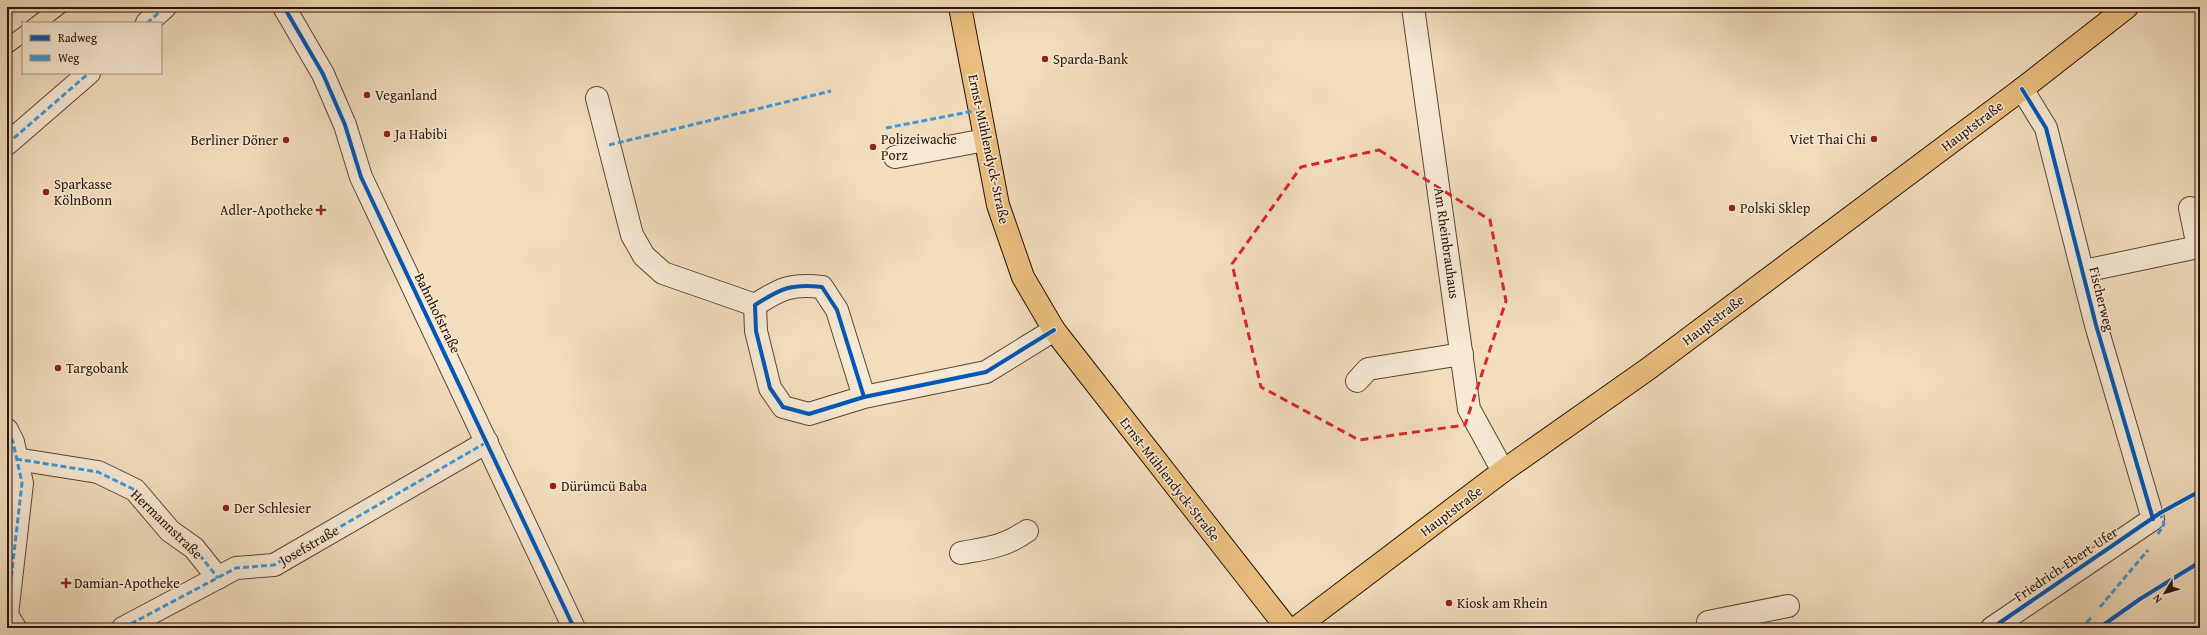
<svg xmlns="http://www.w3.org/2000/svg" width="2207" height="635" font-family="'Gentium Book Plus',serif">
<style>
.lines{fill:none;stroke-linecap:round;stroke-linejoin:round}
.minor-casing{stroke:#5c4634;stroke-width:24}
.major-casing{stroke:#2a1307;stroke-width:24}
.minor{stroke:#f7e9d4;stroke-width:22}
.major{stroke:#e9be7e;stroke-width:22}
.tram{stroke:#2a1307;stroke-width:1}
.quiet{stroke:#3d9add;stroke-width:3;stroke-dasharray:6 3;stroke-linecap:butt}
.cycleway-casing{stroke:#f7e9d4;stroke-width:6}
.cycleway{stroke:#0057b8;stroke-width:4}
.marked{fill:none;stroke:#d62828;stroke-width:3;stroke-dasharray:8 5;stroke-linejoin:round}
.poi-dot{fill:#8f2418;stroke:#f7e9d4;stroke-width:1.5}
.labels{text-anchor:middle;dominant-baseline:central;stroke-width:3;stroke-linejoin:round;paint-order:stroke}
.poi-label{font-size:14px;fill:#2a1307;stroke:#f7e9d4;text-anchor:start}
.street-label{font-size:14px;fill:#2a1307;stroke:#f7e9d4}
</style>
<rect width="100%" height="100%" fill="#f2ddbd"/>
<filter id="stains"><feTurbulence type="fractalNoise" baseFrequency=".005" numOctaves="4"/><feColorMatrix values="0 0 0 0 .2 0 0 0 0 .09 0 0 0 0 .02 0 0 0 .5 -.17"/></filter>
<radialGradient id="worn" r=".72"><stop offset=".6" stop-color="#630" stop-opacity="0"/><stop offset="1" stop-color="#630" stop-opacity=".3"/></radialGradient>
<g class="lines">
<defs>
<g id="minor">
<polyline points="284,7 323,74 345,125 361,177 574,628"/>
<polyline points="1413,7 1469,409 1503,471"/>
<polyline points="147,23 165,7"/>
<polyline points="597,98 632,235 644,256 663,273 755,305"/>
<polyline points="7,144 89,73"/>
<polyline points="895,157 985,140"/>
<polyline points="2084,271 2198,247 2190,208"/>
<polyline points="1357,381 1368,369 1462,354"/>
<path d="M864 397 837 310 822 287C791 283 780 289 755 305L756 331 770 388 783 407 809 414 864 397 986 372 1054 330"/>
<polyline points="7,430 13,442 22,483 7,615 15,628"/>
<polyline points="16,459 98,472 135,490 170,531 194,548 218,578"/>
<path d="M961 553C988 548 1004 547 1027 531"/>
<polyline points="123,628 236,568 274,565 487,442"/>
<polyline points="1709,628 1708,622 1788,606"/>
<polyline points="1992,628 2153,519 2096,325 2046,128 2022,89"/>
</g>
<g id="major">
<polyline points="960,7 998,205 1023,277 1054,330 1287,628"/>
<polyline points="1296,628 1503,471 1648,369 2022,89 2127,7"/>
</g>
</defs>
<!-- minor casing -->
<use href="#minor" class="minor-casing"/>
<!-- major casing -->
<use href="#major" class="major-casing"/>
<!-- minor -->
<use href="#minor" class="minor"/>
<!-- major -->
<use href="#major" class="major"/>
<!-- tram -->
<g class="tram">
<polyline points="25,23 46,7"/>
<polyline points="51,23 72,7"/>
<polyline points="7,37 23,25"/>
<polyline points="7,56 23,44"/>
</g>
<!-- quiet -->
<g class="quiet">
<polyline points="147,23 165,7"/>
<polyline points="886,128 979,110"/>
<polyline points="7,144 89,73"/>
<polyline points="609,145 831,91"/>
<polyline points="7,430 13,442 22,483 7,615 15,628"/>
<polyline points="16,459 98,472 135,490 170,531 194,548 218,578"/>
<polyline points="2158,534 2164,524 2160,513"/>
<polyline points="2100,607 2148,550"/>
<polyline points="2091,618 2087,622 2093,628"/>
<polyline points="123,628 236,568 274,565 487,442"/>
</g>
<defs>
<g id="cycleway">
<polyline points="284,7 323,74 345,125 361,177 574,628"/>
<polyline points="2022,89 2046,128 2096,325 2153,519"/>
<path d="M864 397 837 310 822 287C791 283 780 289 755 305L756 331 770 388 783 407 809 414 864 397 986 372 1054 330"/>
<polyline points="1992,628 2160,513 2200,491"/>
<polyline points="2099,628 2140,599 2200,562"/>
</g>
</defs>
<!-- cycleway casing -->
<use href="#cycleway" class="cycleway-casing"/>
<!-- cycleway -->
<use href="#cycleway" class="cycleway"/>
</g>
<!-- marked area -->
<path class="marked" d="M1379 150 1490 220 1506 301 1465 425 1359 440 1261 387 1232 264 1301 167Z"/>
<!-- markers -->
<g class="poi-dot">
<circle cx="1045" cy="59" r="4"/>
<circle cx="367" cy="95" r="4"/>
<circle cx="387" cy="134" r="4"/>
<circle cx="1874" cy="139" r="4"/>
<circle cx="286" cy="140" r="4"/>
<circle cx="873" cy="147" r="4"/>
<circle cx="46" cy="192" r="4"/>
<circle cx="1732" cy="208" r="4"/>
<path d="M319 204h4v4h4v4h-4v4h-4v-4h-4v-4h4z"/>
<circle cx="58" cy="368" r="4"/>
<circle cx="553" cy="486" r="4"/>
<circle cx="226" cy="508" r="4"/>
<path d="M64 577h4v4h4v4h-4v4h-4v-4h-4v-4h4z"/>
<circle cx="1449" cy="603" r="4"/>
</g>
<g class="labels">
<!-- poi labels -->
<g class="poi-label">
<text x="1053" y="59">Sparda-Bank</text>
<text x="375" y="95">Veganland</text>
<text x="395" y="134">Ja Habibi</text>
<text x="881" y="139">Polizeiwache<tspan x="881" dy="16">Porz</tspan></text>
<text x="1866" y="139" text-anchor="end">Viet Thai Chi</text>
<text x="278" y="140" text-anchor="end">Berliner Döner</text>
<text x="54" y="184">Sparkasse<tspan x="54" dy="16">KölnBonn</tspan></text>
<text x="1740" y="208">Polski Sklep</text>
<text x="313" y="210" text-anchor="end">Adler-Apotheke</text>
<text x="66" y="368">Targobank</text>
<text x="561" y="486">Dürümcü Baba</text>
<text x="234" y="508">Der Schlesier</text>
<text x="74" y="583">Damian-Apotheke</text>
<text x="1457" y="603">Kiosk am Rhein</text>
</g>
<!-- street labels -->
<g class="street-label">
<text transform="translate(1972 126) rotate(-37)">Hauptstraße</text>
<text transform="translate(989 149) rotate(78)">Ernst-Mühlendyck-Straße</text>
<text transform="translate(1447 243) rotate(82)">Am Rheinbrauhaus</text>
<text transform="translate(2102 299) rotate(76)">Fischerweg</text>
<text transform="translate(438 313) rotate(64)">Bahnhofstraße</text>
<text transform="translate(1713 320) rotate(-37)">Hauptstraße</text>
<text transform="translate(1170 479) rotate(52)">Ernst-Mühlendyck-Straße</text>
<text transform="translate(1451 511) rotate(-37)">Hauptstraße</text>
<text transform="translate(167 524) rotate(44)">Hermannstraße</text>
<text transform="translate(309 545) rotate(-30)">Josefstraße</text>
<text transform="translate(2066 564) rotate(-34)">Friedrich-Ebert-Ufer</text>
</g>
</g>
<!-- margin -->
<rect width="2207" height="635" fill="none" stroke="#f2ddbd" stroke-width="24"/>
<rect x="8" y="8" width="2191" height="619" fill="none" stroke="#2a1307" stroke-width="2"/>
<rect x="12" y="12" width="2183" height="611" fill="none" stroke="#2a1307"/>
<!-- legend -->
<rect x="22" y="22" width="140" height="52" fill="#f7e9d4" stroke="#a59382"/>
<rect x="30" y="35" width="20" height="6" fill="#0057b8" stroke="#a59382"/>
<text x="58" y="42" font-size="12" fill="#2a1307">Radweg</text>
<rect x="30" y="55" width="20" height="6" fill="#3d9add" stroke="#a59382"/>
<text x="58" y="62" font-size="12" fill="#2a1307">Weg</text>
<!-- north arrow -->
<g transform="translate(2165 593) rotate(232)" stroke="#f7e9d4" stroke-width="3" paint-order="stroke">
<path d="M0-3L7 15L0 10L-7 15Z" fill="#2a1307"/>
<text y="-6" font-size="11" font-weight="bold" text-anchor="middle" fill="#2a1307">N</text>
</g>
<rect width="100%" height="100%" filter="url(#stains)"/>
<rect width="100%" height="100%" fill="url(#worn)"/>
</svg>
